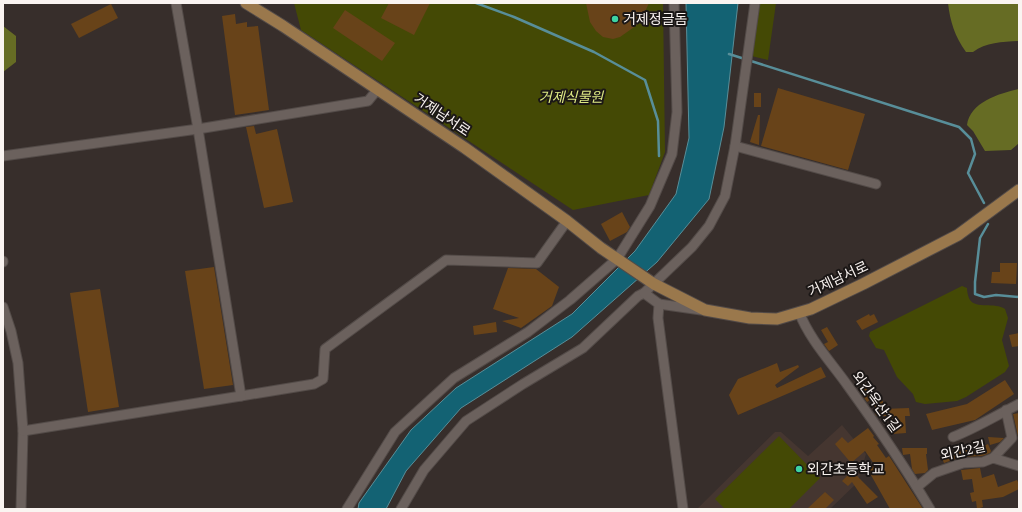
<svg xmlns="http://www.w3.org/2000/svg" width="1022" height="512" font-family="Spectral,'Noto Sans KR',serif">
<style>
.built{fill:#453630}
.green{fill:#444905}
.forest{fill:#666c24}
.water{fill:#136273;stroke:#588e99}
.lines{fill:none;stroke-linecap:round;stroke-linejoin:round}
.stream{stroke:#588e99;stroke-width:2.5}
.building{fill:#684319}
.minor-casing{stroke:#534b48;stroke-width:11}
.major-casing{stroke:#534b48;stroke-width:13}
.minor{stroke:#6b615d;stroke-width:9}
.major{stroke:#9a784c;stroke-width:11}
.poi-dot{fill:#3dd4a3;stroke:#1b1716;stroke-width:1.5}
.labels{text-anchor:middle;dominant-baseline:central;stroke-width:4;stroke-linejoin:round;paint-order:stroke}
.poi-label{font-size:14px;fill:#faf4f1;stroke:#1b1716;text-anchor:start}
.park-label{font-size:14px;font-style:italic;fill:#dde884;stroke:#1b1716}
.street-label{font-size:14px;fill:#faf4f1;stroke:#1b1716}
</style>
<rect width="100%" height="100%" fill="#372e2b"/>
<!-- built -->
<polygon class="built" points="842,425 866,454 858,482 830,509 697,509 775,432 781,432 808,456"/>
<!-- green -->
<g class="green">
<polygon points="294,3 663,3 665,152 649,195 573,210 301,30"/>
<polygon points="755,3 776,3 768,60 747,55"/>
<path d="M962 286 967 288C967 291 968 297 970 300 976 309 995 302 1005 309L1008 318 1002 340 1009 366 1005 372 966 397 957 401 925 404 916 402 913 394 897 377 884 350 876 348 869 336 870 332Z"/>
<polygon points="779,436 820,478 789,509 725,509 715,499"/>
</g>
<!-- forest -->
<g class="forest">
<path d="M948 3H1019V41C1003 42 986 42 973 52H966C955 37 950 21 948 3Z"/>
<polygon points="3,26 16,36 16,62 3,72"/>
<path d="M1019 89V143L1011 150 985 151 973 131 967 125C970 102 1000 93 1019 89Z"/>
</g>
<!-- water -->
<polygon class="water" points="686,3 738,3 724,127 709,199 657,262 572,337 461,408 406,471 386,509 358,509 359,503 411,430 456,388 572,314 635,251 676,194 689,138"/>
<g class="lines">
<!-- stream -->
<g class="stream">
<polyline points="476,3 514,17 594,52 645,80 658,121 659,156"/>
<polyline points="729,54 959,127 971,139 975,154 968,173 984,203"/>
<polyline points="988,224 980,238 975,282 975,294 984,297 996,295 1019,297"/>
</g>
</g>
<!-- building -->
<g class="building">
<polygon points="389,3 430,3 414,35 381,18"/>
<polygon points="586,3 649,3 643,16 637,25 620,37 613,39 603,37 596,31 590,22"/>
<polygon points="111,4 118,18 79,38 71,24"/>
<polygon points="345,10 395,43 382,61 333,28"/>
<polygon points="235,14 236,24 247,22 247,27 258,26 269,110 235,115 222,16"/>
<polygon points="778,88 865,114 848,170 761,146"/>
<rect x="754" y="93" width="7" height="14"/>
<polygon points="758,115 760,115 759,145 750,142"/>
<polygon points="254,126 256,134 277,129 293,202 264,208 246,127"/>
<polygon points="622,212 630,227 627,232 610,241 601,224"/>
<polygon points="1000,263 1017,263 1016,284 991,283 992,272 1000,272"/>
<polygon points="214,267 233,385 204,389 185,271"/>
<polygon points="508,268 536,269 559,287 552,306 521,328 502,321 519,318 493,309"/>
<polygon points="100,289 119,407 88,412 70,293"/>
<polygon points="869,314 870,316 874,314 878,322 862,330 856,321"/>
<polygon points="496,322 497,332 474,335 473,326"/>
<polygon points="827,327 838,345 829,351 824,344 828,342 821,330"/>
<polygon points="1019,333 1019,346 1012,347 1009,335"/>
<polygon points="777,363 780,372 798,365 799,367 775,385 777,388 821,367 826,377 738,415 729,395 738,379"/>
<polygon points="1005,380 1014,394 975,420 932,430 926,414 967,404"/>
<polygon points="863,385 869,391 870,390 875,397 867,402 858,389"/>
<polygon points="875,401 883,401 883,409 909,408 910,416 905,416 906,433 893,434 892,416 877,416 875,414"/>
<polygon points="1019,413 1019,436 1018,436 1013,414"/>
<polygon points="868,428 874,436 873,437 879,444 877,445 886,458 889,456 923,509 890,509 867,468 874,464 865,451 851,463 835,444 842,437 848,443"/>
<polygon points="988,437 1004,438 1000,442 990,445"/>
<polygon points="988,444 991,451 990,453 982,456 961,457 944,463 940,453 947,450 948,453 957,450 957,451 969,446 971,452"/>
<polygon points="902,448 927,448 927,454 926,454 928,470 925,473 915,474 912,469 910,454 903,455"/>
<polygon points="980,468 982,478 994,474 998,487 1017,480 1019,484 1019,489 1003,497 982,500 983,507 977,509 976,501 972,502 970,493 974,492 972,479 963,480 961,470"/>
<polygon points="852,471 878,497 867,504 852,482 848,486 842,481"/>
<polygon points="825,492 834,500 825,509 807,509"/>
</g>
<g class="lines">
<defs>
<g id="minor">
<polyline points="735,146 876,184"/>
<polyline points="3,156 198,129 368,101 377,90"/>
<polyline points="3,261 3,262"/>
<polyline points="659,304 701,310"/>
<polyline points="3,307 11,331 18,363 23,431 21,509"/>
<path d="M799 312C810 340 831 362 848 386 877 426 905 467 930 509"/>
<polyline points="241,396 314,384 323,379 325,349 446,260 537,263 567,221"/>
<polyline points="23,431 241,396 198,129 176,3"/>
<path d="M953 437C976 428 997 415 1019 404"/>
<polyline points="993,458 1012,438 1006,410"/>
<polyline points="917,487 934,473 963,463 983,462 993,458 1019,466"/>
<polyline points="347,509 395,432 454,378 528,332 570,300 617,259 650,206 672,154 677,112 674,3"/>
<polyline points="401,509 424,470 466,421 523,384 583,348 638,296 644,293"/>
<polyline points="683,509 658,318 659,304 644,293 692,247 709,226 725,196 735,146 755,3"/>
</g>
<polyline id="major" points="246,3 283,26 465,148 567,221 601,248 654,284 705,310 750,318 777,319 811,309 863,284 958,235 1019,190"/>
</defs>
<!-- minor casing -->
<use href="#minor" class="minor-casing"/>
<!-- major casing -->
<use href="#major" class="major-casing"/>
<!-- minor -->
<use href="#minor" class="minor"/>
<!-- major -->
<use href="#major" class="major"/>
</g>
<!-- markers -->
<g class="poi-dot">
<circle cx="615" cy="19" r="4"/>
<circle cx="799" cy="469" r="4"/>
</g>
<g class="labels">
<!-- poi labels -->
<g class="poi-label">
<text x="623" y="19">거제정글돔</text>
<text x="807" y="469">외간초등학교</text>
</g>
<!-- park labels -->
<g class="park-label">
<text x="571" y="97">거제식물원</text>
</g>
<!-- street labels -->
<g class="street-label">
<text transform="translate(442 115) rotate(34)">거제남서로</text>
<text transform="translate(838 279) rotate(-25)">거제남서로</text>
<text transform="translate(876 402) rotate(54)">외간옥산1길</text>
<text transform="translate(963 451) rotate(-12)">외간2길</text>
</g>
</g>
<!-- border -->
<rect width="1022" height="512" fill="none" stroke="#faf4f1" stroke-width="8"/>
</svg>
